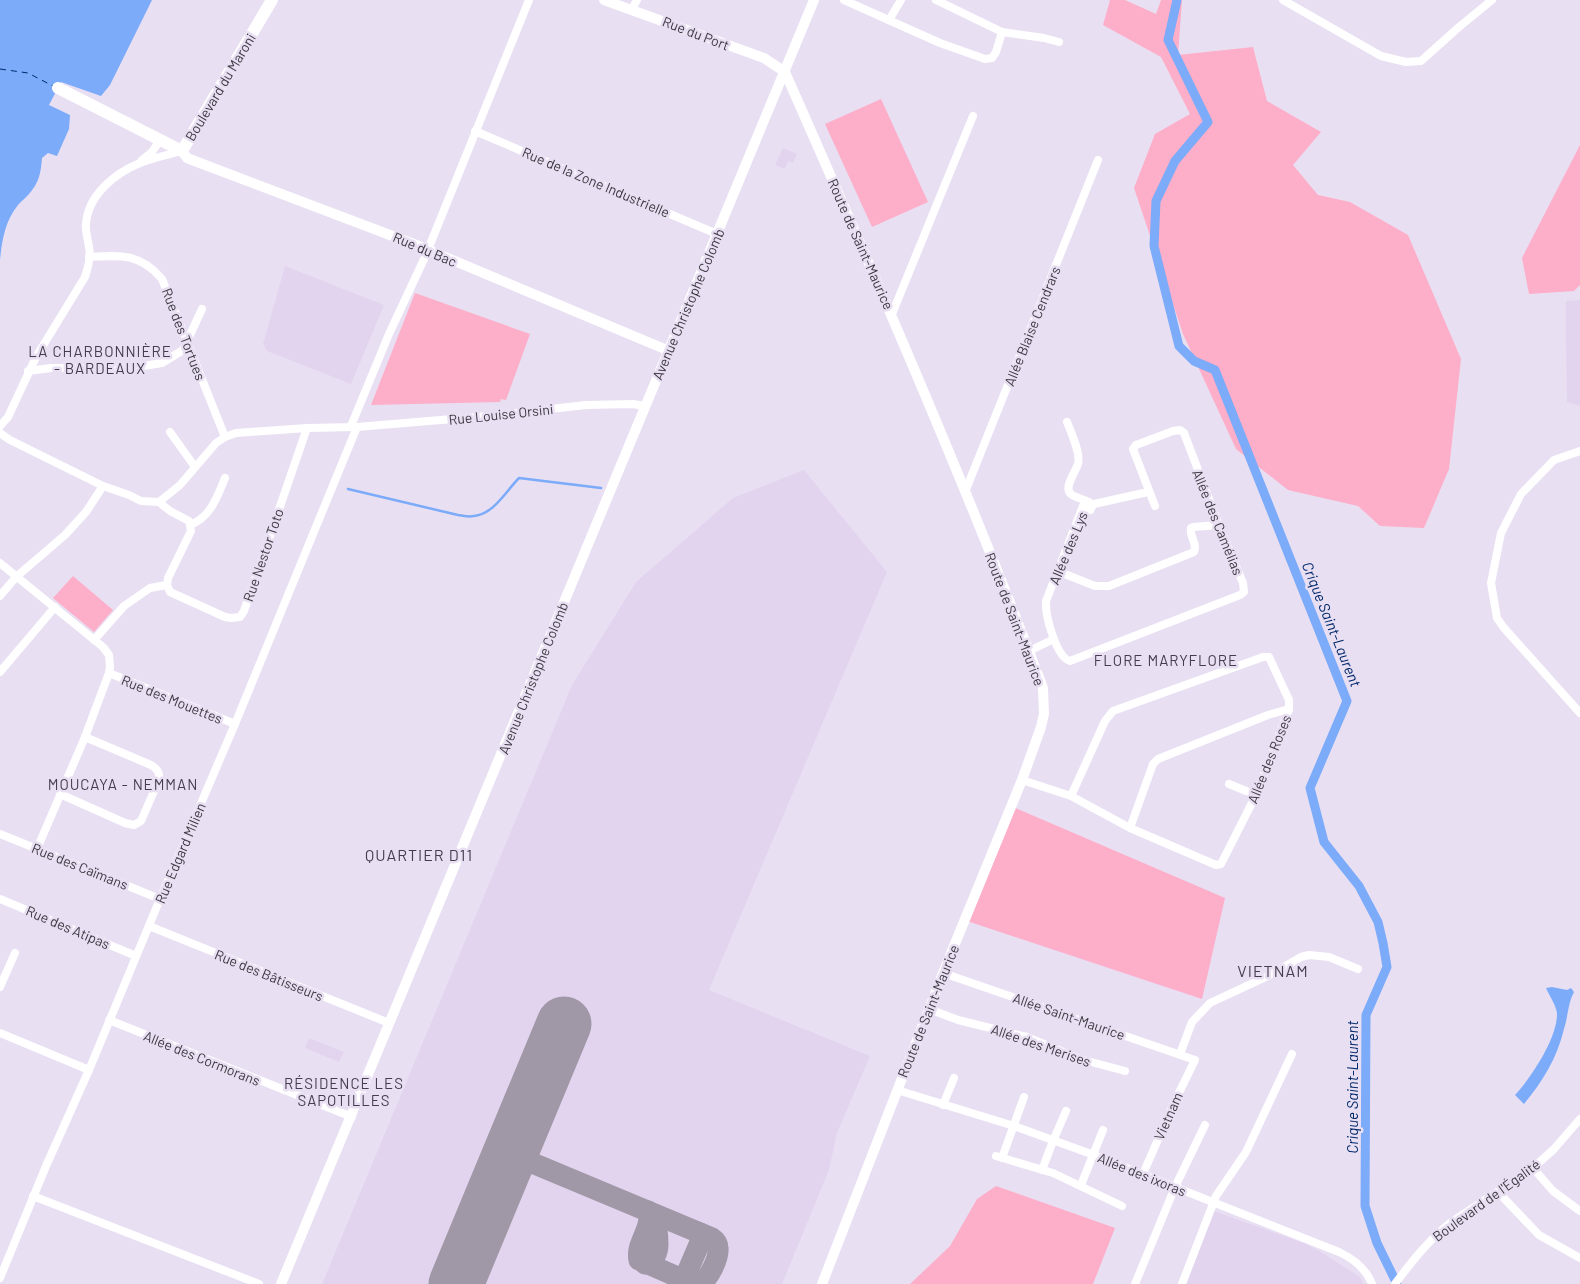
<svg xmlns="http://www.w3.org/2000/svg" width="1580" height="1284" font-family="Barlow,sans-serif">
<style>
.built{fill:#e2d4ef}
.green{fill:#fdaec8}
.water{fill:#7babf9}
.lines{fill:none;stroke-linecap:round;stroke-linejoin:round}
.stream{stroke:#7babf9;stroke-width:2.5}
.canal{stroke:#7babf9;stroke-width:9}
.ferry{stroke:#00286a;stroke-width:1;stroke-dasharray:6 5;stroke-linecap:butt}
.taxiway{stroke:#a098a7;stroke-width:21}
.runway{stroke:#a098a7;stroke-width:55}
.minor{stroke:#fff;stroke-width:8}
.tertiary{stroke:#fff;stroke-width:10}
.primary{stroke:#fff;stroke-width:12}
.labels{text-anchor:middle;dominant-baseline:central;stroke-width:5;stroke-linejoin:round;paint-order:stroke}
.street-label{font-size:14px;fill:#3d3941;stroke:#e9dff3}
.neighbourhood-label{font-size:15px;letter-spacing:1px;fill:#453d4d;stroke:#e9dff3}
.water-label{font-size:15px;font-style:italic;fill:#00286a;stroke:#e9dff3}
.quarter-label{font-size:16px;letter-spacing:1px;fill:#453d4d;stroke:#e9dff3}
</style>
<rect width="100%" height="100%" fill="#e9dff3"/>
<!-- built -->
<g class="built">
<polygon points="783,148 797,154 793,163 788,161 785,169 775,165"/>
<polygon points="285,266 384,305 351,384 267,351 263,344"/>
<polygon points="1580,300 1580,406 1567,402 1566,333 1566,301"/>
<polygon points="804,470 887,572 709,990 870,1056 837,1133 829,1170 782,1284 322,1284 572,685 636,582 733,498"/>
<polygon points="309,1038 344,1052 339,1062 305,1048"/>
<polygon points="1214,1211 1306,1244 1321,1252 1360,1277 1363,1284 1184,1284"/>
</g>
<!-- green -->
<g class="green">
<polygon points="1110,0 1125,0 1156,14 1161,0 1182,0 1178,55 1253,47 1267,101 1321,132 1293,165 1318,195 1350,202 1408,235 1461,359 1449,469 1424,528 1380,526 1358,506 1288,490 1236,449 1183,334 1134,188 1155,134 1190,114 1161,57 1103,25"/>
<polygon points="881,99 928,202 872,227 825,124"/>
<polygon points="1580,145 1580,285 1574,291 1529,294 1522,258"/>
<polygon points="415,293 530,334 506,400 501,399 500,402 371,405"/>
<polygon points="73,576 113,610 94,632 53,598"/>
<polygon points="1011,806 1225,898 1202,999 964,920"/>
<polygon points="996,1186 1115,1228 1093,1284 910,1284 950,1246 977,1199"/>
</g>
<!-- water -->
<g class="water">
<path d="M0 0H152L110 85 101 96 61 82 49 105 70 115 69 129 57 156 48 153 42 158C41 172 39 183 29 194 26 198 21 201 18 205 5 221 2 240 0 260Z"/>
<path d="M1552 987 1567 990 1571 988 1574 992C1568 1003 1568 1017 1564 1029 1557 1058 1543 1081 1524 1104L1515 1095C1531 1078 1558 1037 1557 1013 1556 1005 1549 995 1546 988Z"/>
</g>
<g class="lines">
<!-- stream -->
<path class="stream" d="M348 489 458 515C463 516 469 517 474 516 494 514 506 491 519 478L601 488"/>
<!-- canal -->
<polyline class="canal" points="1177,0 1168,40 1208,122 1175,161 1156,201 1154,246 1179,346 1194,361 1215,370 1347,701 1310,788 1324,842 1359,886 1378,922 1383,943 1387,967 1366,1015 1365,1206 1377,1243 1397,1284"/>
<!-- ferry -->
<polyline class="ferry" points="0,69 28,73 53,86"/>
<!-- taxiway -->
<g class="taxiway">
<polyline points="551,1056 573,1036 574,1032 573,1026 564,1024"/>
<path d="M521 1127C518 1142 517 1152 530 1162L712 1238C715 1240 718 1243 718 1248 719 1258 709 1280 699 1284"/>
<path d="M501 1175C510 1166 517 1162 530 1162"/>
<path d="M648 1211C653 1229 635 1243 639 1260L687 1281"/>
<path d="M645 1264C664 1257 657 1236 656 1221"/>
<polyline points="696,1284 687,1281 686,1275 701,1240 700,1233"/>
</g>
<!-- runway -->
<polyline class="runway" points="456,1284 564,1024"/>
<!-- minor -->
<g class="minor">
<polyline points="844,0 940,43 985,59 992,58 996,52 1002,32"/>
<polyline points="936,0 1002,32 1044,38 1059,42"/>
<polyline points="1283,0 1381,56 1406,62 1421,61 1459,27 1492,0"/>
<polyline points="632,9 637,0"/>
<polyline points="889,20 901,0"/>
<polyline points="475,131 717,234"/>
<polyline points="142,160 152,152 160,140"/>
<path d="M89 257C120 255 140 253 162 279L225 437"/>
<polyline points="892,314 973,116"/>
<polyline points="28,371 51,368 131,368 162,363 183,350 202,309"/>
<path d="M1067 422C1071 432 1081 454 1078 464 1076 471 1063 488 1071 494 1075 498 1084 499 1089 502L1090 510"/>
<path d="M0 426 8 417 36 357 85 277C88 268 91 256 89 247 88 239 85 232 86 224 88 195 115 173 140 163 153 158 168 155 181 151"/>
<polyline points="351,426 389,334 425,257 529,0"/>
<polyline points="170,432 195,467"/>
<polyline points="0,433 10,440 103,486 129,495 141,501 159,502 180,485 216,443 225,437 236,433 307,428 357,427 489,416 586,405 633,404 645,406"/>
<polyline points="1580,451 1554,460 1521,494 1501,533 1491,583 1497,618 1504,628 1580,713"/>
<polyline points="965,492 1098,160"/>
<polyline points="159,502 170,511 189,521 191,531 168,578 167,585 170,592 225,617 231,618 240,617 244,611 307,428"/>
<path d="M1090 510 1083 506 1046 601C1045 615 1056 657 1070 661L1240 595 1244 592 1243 583 1219 525 1184 433 1180 430 1173 431 1136 445 1133 449 1155 506"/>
<polyline points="1090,510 1094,504 1148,492"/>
<path d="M190 525C211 517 217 497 225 478"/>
<polyline points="0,563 103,647 109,655 110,667 109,673 85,737 37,849"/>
<path d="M1057 571 1095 586H1109L1194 552C1198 543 1189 537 1191 528L1193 527 1219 525"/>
<polyline points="0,596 16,577 65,535 86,512 103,486"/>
<polyline points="94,640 124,606 150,588 167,585"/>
<polyline points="1029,651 1054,639"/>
<polyline points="0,672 55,607"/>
<polyline points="109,673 235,724"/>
<polyline points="1022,780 1071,796 1130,828 1216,865 1221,864 1256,795 1289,709 1289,700 1269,657 1263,657 1113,711 1105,721 1071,796"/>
<polyline points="1229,784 1256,795"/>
<path d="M60 794 125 823 134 825 141 821 158 782C161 774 158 769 151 765L85 737"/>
<polyline points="1130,828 1153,764 1158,759 1268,715 1289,709"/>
<polyline points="0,834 160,899"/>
<polyline points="0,899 136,956"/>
<polyline points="149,926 389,1023"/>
<polyline points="943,973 1195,1060 1173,1105 1143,1174"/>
<polyline points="0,987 15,953"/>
<polyline points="929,1009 958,1020 1027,1037 1080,1059 1125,1071"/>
<polyline points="109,1020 352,1117"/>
<polyline points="0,1033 89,1070"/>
<polyline points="1180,1054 1192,1022 1210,1003 1272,974 1301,957 1309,955 1329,957 1358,969"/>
<path d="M897 1090 1014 1126 1094 1155 1339 1252C1354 1259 1366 1268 1372 1284"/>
<polyline points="943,1105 954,1078"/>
<polyline points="996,1156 1053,1173 1122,1206"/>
<polyline points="1002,1158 1024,1097"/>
<polyline points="1533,1168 1553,1191 1580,1211"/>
<polyline points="1042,1170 1053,1141 1066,1111"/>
<polyline points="1081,1185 1103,1130"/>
<polyline points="1498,1192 1539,1235 1580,1258"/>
<polyline points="33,1196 259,1284"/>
<polyline points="0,1278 46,1166 89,1070 160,899 235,724 357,427"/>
<polyline points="1135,1284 1175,1187 1205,1125"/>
<polyline points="1182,1284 1216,1196 1246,1152 1292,1054"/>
<path d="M1395 1284C1412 1261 1428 1241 1450 1223L1533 1168 1554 1149 1580 1119"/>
</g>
<!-- tertiary -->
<g class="tertiary">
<path d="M604 0 764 58 785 72C875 276 964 480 1043 688L1044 714 1041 727 1022 780 943 973 822 1284"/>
<polyline points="182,151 187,158 192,160 419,246 667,350"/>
<polyline points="281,1284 814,0"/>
</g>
<!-- primary -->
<polyline class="primary" points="58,88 182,151 272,0"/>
</g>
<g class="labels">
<!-- street labels -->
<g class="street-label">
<text transform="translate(696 33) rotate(21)">Rue du Port</text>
<text transform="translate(220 87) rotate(-59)">Boulevard du Maroni</text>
<text transform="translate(596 182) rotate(23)">Rue de la Zone Industrielle</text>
<text transform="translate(861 244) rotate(66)">Route de Saint-Maurice</text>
<text transform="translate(425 249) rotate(23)">Rue du Bac</text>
<text transform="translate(688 304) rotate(-67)">Avenue Christophe Colomb</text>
<text transform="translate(1032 326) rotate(-68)">Allée Blaise Cendrars</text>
<text transform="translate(184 334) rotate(69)">Rue des Tortues</text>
<text transform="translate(501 414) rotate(-6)">Rue Louise Orsini</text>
<text transform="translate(1218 522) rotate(68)">Allée des Camélias</text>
<text transform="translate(1068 548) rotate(-67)">Allée des Lys</text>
<text transform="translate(263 555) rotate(-71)">Rue Nestor Toto</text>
<text transform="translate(1015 619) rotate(69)">Route de Saint-Maurice</text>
<text transform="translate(533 678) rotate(-68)">Avenue Christophe Colomb</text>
<text transform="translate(172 699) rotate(22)">Rue des Mouettes</text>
<text transform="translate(1269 759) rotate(-68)">Allée des Roses</text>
<text transform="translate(180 853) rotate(-67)">Rue Edgard Milien</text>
<text transform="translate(80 866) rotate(22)">Rue des Caïmans</text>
<text transform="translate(68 927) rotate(23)">Rue des Atipas</text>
<text transform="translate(269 975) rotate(22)">Rue des Bâtisseurs</text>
<text transform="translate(928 1011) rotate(-68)">Route de Saint-Maurice</text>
<text transform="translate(1069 1016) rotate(19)">Allée Saint-Maurice</text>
<text transform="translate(1041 1045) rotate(19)">Allée des Merises</text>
<text transform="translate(202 1058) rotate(22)">Allée des Cormorans</text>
<text transform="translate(1168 1116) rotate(-66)">Vietnam</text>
<text transform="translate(1142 1174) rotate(22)">Allée des ixoras</text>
<text transform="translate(1486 1200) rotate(-36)">Boulevard de l'Égalité</text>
</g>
<!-- neighbourhood labels -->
<g class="neighbourhood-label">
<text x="100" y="351">LA CHARBONNIÈRE<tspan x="100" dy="17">- BARDEAUX</tspan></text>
<text x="1166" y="660">FLORE MARYFLORE</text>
<text x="123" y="784">MOUCAYA - NEMMAN</text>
<text x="344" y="1083">RÉSIDENCE LES<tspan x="344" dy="17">SAPOTILLES</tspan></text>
</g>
<!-- water labels -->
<g class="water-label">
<text transform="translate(1332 624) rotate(68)">Crique Saint-Laurent</text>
<text transform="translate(1352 1087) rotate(-90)">Crique Saint-Laurent</text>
</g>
<!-- quarter labels -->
<g class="quarter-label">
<text x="419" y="854">QUARTIER D11</text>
<text x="1273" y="970">VIETNAM</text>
</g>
</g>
</svg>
